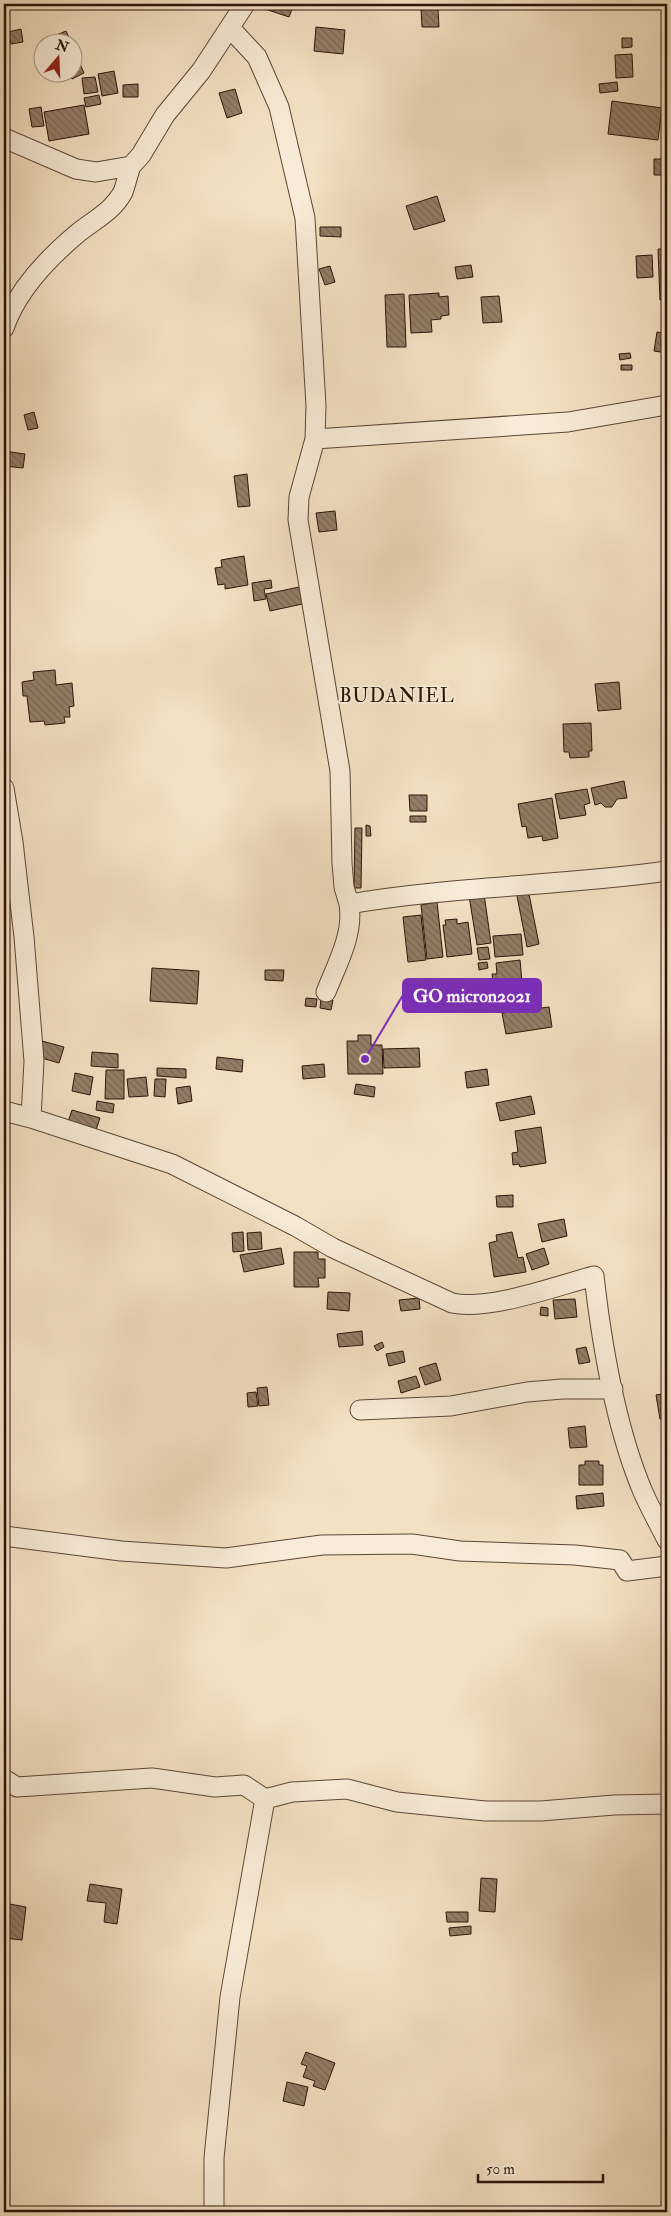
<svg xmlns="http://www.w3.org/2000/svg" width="671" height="2216" viewBox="0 0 671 2216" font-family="'IM FELL Double Pica',serif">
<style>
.building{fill:url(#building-back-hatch);stroke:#2b1308}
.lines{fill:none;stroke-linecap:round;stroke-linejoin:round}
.minor-casing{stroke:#5d4637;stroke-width:21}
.minor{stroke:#f8ecd8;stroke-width:19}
.labels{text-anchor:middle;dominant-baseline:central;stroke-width:4;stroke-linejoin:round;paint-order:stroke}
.quarter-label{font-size:19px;letter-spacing:1px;fill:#2b1308;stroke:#f8ecd8}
.leader{fill:none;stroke:#7b2cbf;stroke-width:2}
.callout-dot{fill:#7b2cbf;stroke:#f8ecd8;stroke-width:2}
.callout{fill:#7b2cbf;stroke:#7b2cbf;stroke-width:2}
.callout-label{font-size:18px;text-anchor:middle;font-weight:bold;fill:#fff}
</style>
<defs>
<pattern id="building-back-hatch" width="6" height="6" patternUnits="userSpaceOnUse" patternTransform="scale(1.25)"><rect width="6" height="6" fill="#947e69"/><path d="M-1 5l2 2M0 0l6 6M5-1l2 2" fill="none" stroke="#796654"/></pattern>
</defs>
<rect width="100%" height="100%" fill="#f4e1c3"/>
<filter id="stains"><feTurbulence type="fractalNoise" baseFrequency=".004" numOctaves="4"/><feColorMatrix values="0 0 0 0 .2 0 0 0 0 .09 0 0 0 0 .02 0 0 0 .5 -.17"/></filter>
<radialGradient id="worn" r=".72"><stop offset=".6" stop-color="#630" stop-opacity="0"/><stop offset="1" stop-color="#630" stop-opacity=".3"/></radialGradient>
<!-- building -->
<path class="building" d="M 257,4 L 294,4 L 289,17 L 256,6 Z
M 421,9 L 438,9 L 439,27 L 422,27 Z
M 316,27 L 345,30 L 343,54 L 314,51 Z
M 21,29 L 23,42 L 11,44 L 8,32 Z
M 66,31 L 71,42 L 57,42 L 54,36 Z
M 622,38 L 632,38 L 632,47 L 622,48 Z
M 72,46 L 84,73 L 72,79 L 69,72 L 72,72 Z
M 632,54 L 633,77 L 616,78 L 615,55 Z
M 114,71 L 118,93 L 102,96 L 98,74 Z
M 95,77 L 98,92 L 84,94 L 82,78 Z
M 617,82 L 618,91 L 600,93 L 599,84 Z
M 138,84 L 138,97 L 123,97 L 123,85 Z
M 235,89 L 242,113 L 227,118 L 219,93 Z
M 99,95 L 101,104 L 86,107 L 84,98 Z
M 612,101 L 662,108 L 658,140 L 608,134 Z
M 84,105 L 89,134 L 49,141 L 44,112 Z
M 41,107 L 44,126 L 32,127 L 29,109 Z
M 654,159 L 663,159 L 663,175 L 654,175 Z
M 437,196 L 445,221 L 414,230 L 406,206 Z
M 320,227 L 341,227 L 341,237 L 320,236 Z
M 658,249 L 667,249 L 667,300 L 660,300 Z
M 652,255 L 653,277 L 637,278 L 636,256 Z
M 471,265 L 473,277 L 457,279 L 455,267 Z
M 330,266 L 335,282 L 325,285 L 319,269 Z
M 439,293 L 439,297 L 448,296 L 449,315 L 441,316 L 441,319 L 431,320 L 432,332 L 411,333 L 409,295 Z
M 404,294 L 406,347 L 387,347 L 385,295 Z
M 499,296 L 502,322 L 483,323 L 481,297 Z
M 657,332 L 667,334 L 667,353 L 654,351 Z
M 630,353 L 631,358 L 620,360 L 619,354 Z
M 621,365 L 632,365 L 632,370 L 621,370 Z
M 34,412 L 38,428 L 28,430 L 24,415 Z
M 4,451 L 25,454 L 23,468 L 4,466 Z
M 247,474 L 250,506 L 238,507 L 234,476 Z
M 335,511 L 337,530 L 319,532 L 316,513 Z
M 244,556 L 248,585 L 225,589 L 225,584 L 218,585 L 215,568 L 222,567 L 221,560 Z
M 271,580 L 272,588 L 264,589 L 266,599 L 254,601 L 252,583 Z
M 304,586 L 307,603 L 270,611 L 266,594 Z
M 55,670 L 56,685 L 72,683 L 74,706 L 69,707 L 70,717 L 64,717 L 65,723 L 45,725 L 44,721 L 30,722 L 27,696 L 23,696 L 22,682 L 34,680 L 33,672 Z
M 619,682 L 621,709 L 598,711 L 595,684 Z
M 591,723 L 592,751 L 589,751 L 589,757 L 570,758 L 569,752 L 564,752 L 563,724 Z
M 624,781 L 627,798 L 617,799 L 612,807 L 605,807 L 601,803 L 595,805 L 591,788 Z
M 587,789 L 590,803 L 584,805 L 586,815 L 560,819 L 555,794 Z
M 409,795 L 427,795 L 427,811 L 410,811 Z
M 552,798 L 558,838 L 543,841 L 542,836 L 528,838 L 526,826 L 522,827 L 518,804 Z
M 410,816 L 426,816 L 426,822 L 410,822 Z
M 366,825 L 370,826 L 371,836 L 366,836 Z
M 355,828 L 362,828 L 361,888 L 354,888 Z
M 528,889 L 539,944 L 527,947 L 516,891 Z
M 484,894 L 491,943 L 477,945 L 469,896 Z
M 437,902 L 443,957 L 427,959 L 421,905 Z
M 421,915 L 426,960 L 408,962 L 403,917 Z
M 457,919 L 457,924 L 468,922 L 472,954 L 447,957 L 443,925 L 446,925 L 445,920 Z
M 521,934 L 523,955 L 495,957 L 493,936 Z
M 488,947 L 490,959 L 479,960 L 477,948 Z
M 520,960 L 524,1003 L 496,1006 L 492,974 L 497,974 L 496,963 Z
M 487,962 L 488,968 L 479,970 L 478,963 Z
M 152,968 L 199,971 L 197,1004 L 150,1001 Z
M 265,970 L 284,970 L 283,981 L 265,980 Z
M 306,998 L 317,999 L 316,1007 L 305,1006 Z
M 321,998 L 333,1000 L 331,1010 L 320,1008 Z
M 549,1007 L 552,1027 L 506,1034 L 502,1013 Z
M 358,1035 L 371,1035 L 371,1045 L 382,1045 L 383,1074 L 348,1074 L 347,1041 L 358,1041 Z
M 42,1041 L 64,1047 L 59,1063 L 38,1057 Z
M 419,1048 L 420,1067 L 384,1068 L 383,1049 Z
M 92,1052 L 118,1054 L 118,1068 L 91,1066 Z
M 217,1057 L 243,1060 L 242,1072 L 216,1069 Z
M 324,1064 L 325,1077 L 303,1079 L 302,1066 Z
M 157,1068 L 186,1069 L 186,1078 L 157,1076 Z
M 487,1069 L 489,1085 L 467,1088 L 465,1072 Z
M 106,1070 L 124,1070 L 124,1099 L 105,1099 Z
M 75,1073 L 93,1077 L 90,1095 L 72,1091 Z
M 146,1077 L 148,1096 L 129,1097 L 127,1079 Z
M 155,1079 L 166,1079 L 165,1097 L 154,1096 Z
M 356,1084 L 375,1087 L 374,1097 L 354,1094 Z
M 190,1086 L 192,1101 L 178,1104 L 176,1088 Z
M 531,1096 L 535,1114 L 500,1121 L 496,1103 Z
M 97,1101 L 114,1104 L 113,1113 L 96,1110 Z
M 72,1110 L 100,1118 L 96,1130 L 68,1122 Z
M 541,1127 L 546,1163 L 520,1167 L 519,1164 L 513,1165 L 512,1153 L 518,1152 L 515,1131 Z
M 513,1195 L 513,1207 L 497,1207 L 496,1196 Z
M 564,1219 L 567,1236 L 542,1242 L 538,1224 Z
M 243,1232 L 244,1251 L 233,1252 L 232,1233 Z
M 261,1232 L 262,1249 L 248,1250 L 247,1233 Z
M 512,1232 L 518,1258 L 523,1257 L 526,1272 L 494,1277 L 489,1243 L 497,1241 L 496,1235 Z
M 281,1248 L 284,1264 L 244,1272 L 240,1255 Z
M 544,1248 L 549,1264 L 532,1270 L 526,1254 Z
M 294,1252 L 318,1252 L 318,1259 L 325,1259 L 325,1278 L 318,1278 L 319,1287 L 294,1287 Z
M 328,1292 L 350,1293 L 349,1311 L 327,1309 Z
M 419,1298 L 420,1309 L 401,1311 L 399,1300 Z
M 575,1299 L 577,1317 L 555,1319 L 553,1300 Z
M 541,1307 L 548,1308 L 548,1316 L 540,1315 Z
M 362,1331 L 363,1345 L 339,1347 L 337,1334 Z
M 382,1342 L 384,1347 L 377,1351 L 374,1346 Z
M 586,1347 L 590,1362 L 579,1364 L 576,1349 Z
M 403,1351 L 405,1362 L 389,1366 L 386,1354 Z
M 436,1363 L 441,1380 L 425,1385 L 419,1368 Z
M 416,1376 L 420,1387 L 401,1393 L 398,1381 Z
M 267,1387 L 269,1405 L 259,1406 L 257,1388 Z
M 256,1392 L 258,1406 L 248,1407 L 247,1393 Z
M 667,1393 L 667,1418 L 660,1419 L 656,1395 Z
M 585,1426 L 587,1447 L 570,1448 L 568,1428 Z
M 585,1461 L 599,1461 L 599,1465 L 603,1465 L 603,1485 L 579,1485 L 579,1465 L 585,1465 Z
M 603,1493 L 604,1506 L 577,1509 L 576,1496 Z
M 481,1878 L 497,1879 L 495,1912 L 479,1911 Z
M 90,1884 L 122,1889 L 117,1924 L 104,1922 L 106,1903 L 87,1901 Z
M 4,1903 L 26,1907 L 22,1940 L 4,1938 Z
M 446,1912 L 468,1912 L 468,1922 L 447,1922 Z
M 471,1926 L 471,1934 L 450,1936 L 449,1928 Z
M 306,2052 L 335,2063 L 325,2090 L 313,2086 L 315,2081 L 303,2077 L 307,2066 L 301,2064 Z
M 287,2082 L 308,2087 L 304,2106 L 283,2101 Z"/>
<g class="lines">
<defs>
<path id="minor" d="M 230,28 L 257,57 L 279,107 L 305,218 L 316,406 L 315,439 L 299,497 L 298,520 L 340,771 L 342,863 L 344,887 L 349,904
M 4,138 L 76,169 L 96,172 L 131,166 L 141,155 L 165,115 L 201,71 L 245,4
M 4,328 C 17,290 48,258 78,233 C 94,220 113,211 123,192 C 126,184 128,174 131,166
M 315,439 L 568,422 L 667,405
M 4,788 L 13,842 L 24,937 L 34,1061 L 31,1118
M 326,992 C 337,964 354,934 349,904 C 454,886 561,886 667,871
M 4,1111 L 31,1118 L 172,1164 L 295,1226 L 333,1248 L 452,1303 C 489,1311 556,1286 594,1276 C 602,1346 615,1426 643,1492 C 650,1508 659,1524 667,1540
M 360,1410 L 451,1406 L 527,1392 L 562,1389 L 613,1389
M 4,1536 L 121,1551 L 226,1558 L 322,1545 L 412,1544 L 460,1551 L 575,1555 L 620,1560 L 627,1571 L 667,1566
M 4,1779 L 17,1787 L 152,1778 L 215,1787 L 244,1785 L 265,1799 L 292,1792 L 347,1789 L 397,1802 L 485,1811 L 541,1811 L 614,1805 L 667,1804
M 214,2212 L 214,2158 L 230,1997 L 265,1799"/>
</defs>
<!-- minor casing -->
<use href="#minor" class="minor-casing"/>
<!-- minor -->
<use href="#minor" class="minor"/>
</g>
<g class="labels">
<!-- quarter labels -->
<g class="quarter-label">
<text x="397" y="696">BUDANIEL</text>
</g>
</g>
<!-- callouts -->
<path class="leader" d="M365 1059L403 995"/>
<circle class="callout-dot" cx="365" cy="1059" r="5"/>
<rect class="callout" x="403" y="979" width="138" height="33" rx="5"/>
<g class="callout-label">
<text x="472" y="1002">GO micron2021</text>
</g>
<!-- margin -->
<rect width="671" height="2216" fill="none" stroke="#f4e1c3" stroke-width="20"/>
<rect x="5" y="5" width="661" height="2206" fill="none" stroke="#2b1308" stroke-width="2.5"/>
<rect x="10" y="10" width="651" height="2196" fill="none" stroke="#2b1308"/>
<!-- north arrow -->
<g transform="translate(58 58) rotate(19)"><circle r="24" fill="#f8ecd8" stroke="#a69585"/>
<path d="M0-4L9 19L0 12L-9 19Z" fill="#8f2418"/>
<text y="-8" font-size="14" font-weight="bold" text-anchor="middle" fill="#2b1308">N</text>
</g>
<!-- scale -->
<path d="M478 2174v8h125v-8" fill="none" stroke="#2b1308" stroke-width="2.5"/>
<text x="486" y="2174" font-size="15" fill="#2b1308" stroke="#f8ecd8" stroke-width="4" paint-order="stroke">50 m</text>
<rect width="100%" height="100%" filter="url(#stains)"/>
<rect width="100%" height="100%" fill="url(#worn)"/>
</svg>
